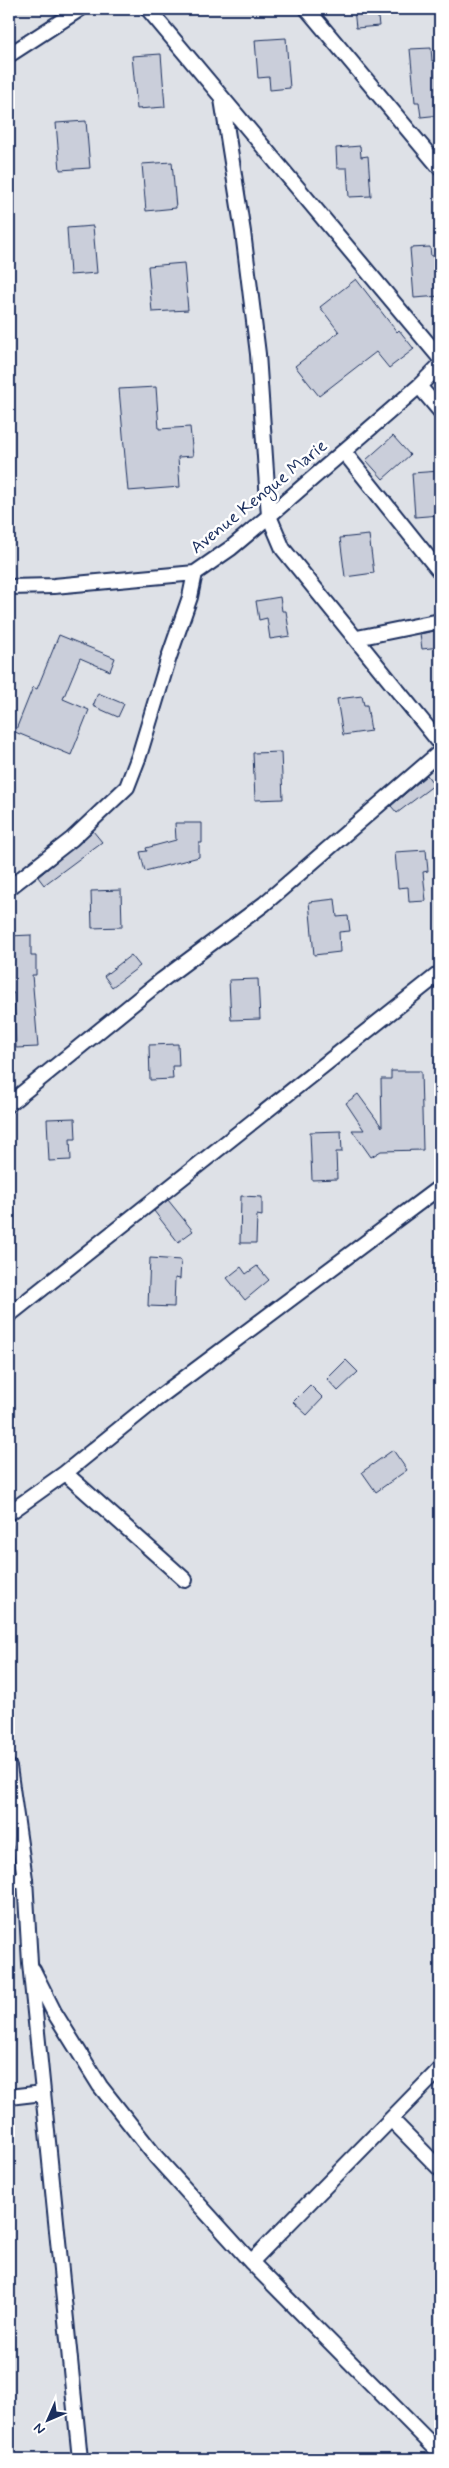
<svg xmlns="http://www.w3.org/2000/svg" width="449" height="2468" viewBox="0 0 449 2468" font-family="Mynerve,sans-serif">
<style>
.green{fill:#dee1e7;stroke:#7c88a2}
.building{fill:#caceda;stroke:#1b2f5e}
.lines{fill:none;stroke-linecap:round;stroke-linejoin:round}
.minor-casing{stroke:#1b2f5e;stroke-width:18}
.minor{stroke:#fff;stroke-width:14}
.labels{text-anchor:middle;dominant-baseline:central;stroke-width:5;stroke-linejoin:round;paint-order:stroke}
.street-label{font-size:18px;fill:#1b2f5e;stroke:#fff}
</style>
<rect width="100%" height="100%" fill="#fff"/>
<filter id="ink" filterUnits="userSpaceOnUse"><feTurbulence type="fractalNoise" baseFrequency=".02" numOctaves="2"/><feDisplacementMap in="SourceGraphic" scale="10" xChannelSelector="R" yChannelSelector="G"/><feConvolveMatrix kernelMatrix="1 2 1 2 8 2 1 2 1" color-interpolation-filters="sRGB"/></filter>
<g filter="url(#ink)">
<!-- green -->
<path class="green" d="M 9,9 L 440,9 L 440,2459 L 9,2459 Z"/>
<!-- building -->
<path class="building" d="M 354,9 L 377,9 L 379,26 L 356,28 Z
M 286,38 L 290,88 L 270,90 L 269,77 L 258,78 L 255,40 Z
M 431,48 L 432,61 L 440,60 L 440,115 L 421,117 L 419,102 L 415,102 L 410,49 Z
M 161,54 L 165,107 L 137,109 L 132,56 Z
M 86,121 L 90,168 L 60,170 L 56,123 Z
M 360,146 L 361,157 L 368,156 L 371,196 L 349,197 L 347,168 L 337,168 L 336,148 Z
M 172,162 L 176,208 L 146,211 L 142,164 Z
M 93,226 L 97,273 L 70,275 L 67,228 Z
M 430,247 L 431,256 L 440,255 L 440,296 L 414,298 L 410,248 Z
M 184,263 L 188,310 L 152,312 L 148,266 Z
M 356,279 L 397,332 L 399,330 L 414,349 L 389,368 L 376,352 L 319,396 L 295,366 L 339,332 L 320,307 Z
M 156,387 L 159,429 L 190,427 L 193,456 L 178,457 L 180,487 L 128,491 L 119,389 Z
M 393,436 L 410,455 L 383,479 L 366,460 Z
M 440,471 L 440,515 L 415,517 L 412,473 Z
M 369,535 L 374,573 L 345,577 L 340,538 Z
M 280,597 L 282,611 L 286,611 L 290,636 L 270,639 L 267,618 L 259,620 L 256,601 Z
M 440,630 L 440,647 L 422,649 L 420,634 Z
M 59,635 L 115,658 L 110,671 L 80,658 L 63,699 L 89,710 L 71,755 L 15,732 L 33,687 L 37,689 Z
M 98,693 L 124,704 L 118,717 L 93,706 Z
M 362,696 L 364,705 L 367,705 L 371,731 L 343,735 L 337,699 Z
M 281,752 L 283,799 L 255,800 L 253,753 Z
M 427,775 L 434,785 L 397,813 L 391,806 Z
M 175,823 L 202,823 L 202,843 L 199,843 L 199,857 L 145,871 L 140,852 L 147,851 L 146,848 L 176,840 Z
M 93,831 L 102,842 L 44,885 L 38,877 Z
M 426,850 L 428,871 L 423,872 L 426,901 L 409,902 L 408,887 L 398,888 L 395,852 Z
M 121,890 L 122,927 L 92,928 L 91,891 Z
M 335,899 L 337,917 L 348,916 L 350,931 L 339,932 L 340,952 L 314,955 L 309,902 Z
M 31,935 L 31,956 L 36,956 L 36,975 L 32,975 L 38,1047 L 16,1048 L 14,993 L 9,993 L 9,936 Z
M 131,955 L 140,966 L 112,987 L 104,976 Z
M 258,979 L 260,1019 L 231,1020 L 229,980 Z
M 178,1044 L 179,1066 L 172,1066 L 173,1079 L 150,1080 L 149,1045 Z
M 391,1071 L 421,1071 L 423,1150 L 381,1151 L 371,1157 L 352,1130 L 364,1130 L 346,1103 L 358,1094 L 382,1127 L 381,1079 L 391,1079 Z
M 75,1118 L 76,1139 L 70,1139 L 71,1160 L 49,1161 L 47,1119 Z
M 341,1131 L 342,1152 L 336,1152 L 337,1179 L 312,1180 L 310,1132 Z
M 241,1196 L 262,1197 L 262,1216 L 257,1215 L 256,1243 L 240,1243 Z
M 168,1200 L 193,1231 L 178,1242 L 154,1211 Z
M 150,1258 L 181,1260 L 180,1279 L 175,1278 L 174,1307 L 148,1306 Z
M 257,1266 L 269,1280 L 245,1300 L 227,1278 L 241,1267 L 246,1274 Z
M 346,1360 L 358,1372 L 338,1391 L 327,1379 Z
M 310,1385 L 323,1398 L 307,1415 L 293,1402 Z
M 393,1450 L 407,1470 L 376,1492 L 362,1472 Z"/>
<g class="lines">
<defs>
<path id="minor" d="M 148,9 L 440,358
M 307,9 L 440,168
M 9,55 L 80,9
M 222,99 L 243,232 L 258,354 L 269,516 L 283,549 L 440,743
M 419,386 L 440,411
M 344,452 L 440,572
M 9,587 L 54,586 L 195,573 L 231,548 L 269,516 L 419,386 L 440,365
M 357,638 L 440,621
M 9,888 L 72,839 L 127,787 L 139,756 L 169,657 L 190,597 L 195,573
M 9,1104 L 162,980 L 264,904 L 440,752
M 9,1315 L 440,973
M 65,1473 L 185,1580
M 9,1513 L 65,1473 L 154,1401 L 440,1187
M 9,1767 L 25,1879 L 30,1963 L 80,2459
M 9,1881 L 25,1879
M 33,1970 L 54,2012 L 100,2086 L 156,2157 L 251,2262 L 440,2453
M 9,2097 L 43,2093
M 391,2119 L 440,2169
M 251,2262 L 440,2069"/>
</defs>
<!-- minor casing -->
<use href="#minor" class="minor-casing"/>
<!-- minor -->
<use href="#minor" class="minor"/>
</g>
</g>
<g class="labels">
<!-- street labels -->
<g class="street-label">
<text transform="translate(259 497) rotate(-39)">Avenue Kengue Marie</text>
</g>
</g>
<!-- margin -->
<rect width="449" height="2468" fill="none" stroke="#fff" stroke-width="30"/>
<rect x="15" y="15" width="419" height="2438" fill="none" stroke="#1b2f5e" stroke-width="2" filter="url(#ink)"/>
<!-- north arrow -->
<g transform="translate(48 2420) rotate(225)" stroke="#ffffff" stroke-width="4" paint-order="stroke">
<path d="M0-4L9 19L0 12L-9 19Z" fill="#1b2f5e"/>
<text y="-8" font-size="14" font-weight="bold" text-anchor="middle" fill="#1b2f5e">N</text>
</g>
</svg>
